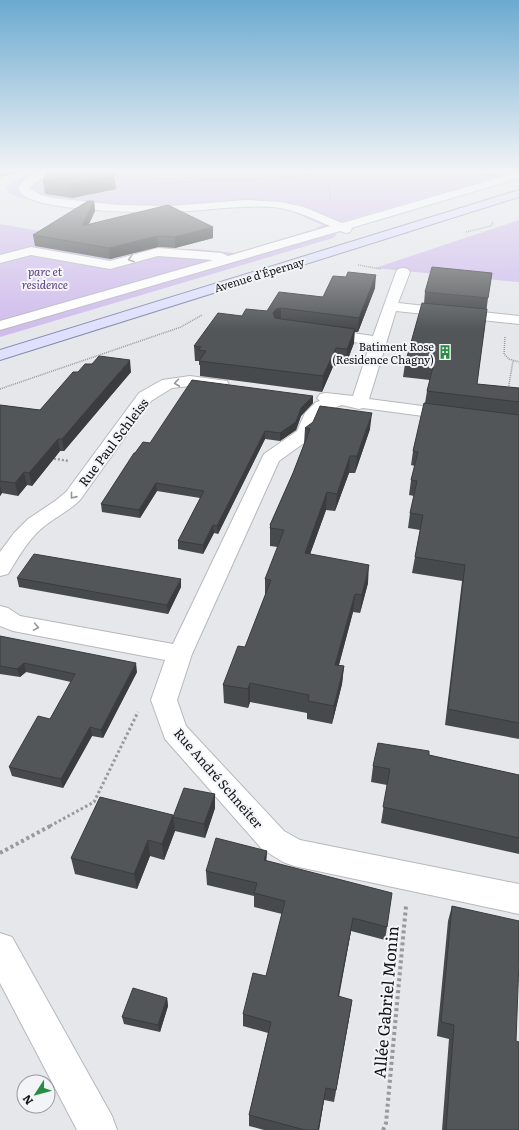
<svg xmlns="http://www.w3.org/2000/svg" width="519" height="1130" viewBox="0 0 519 1130" font-family="Literata,serif">
<style>
.green{fill:#cfbcec}
.lines{fill:none;stroke-linecap:round;stroke-linejoin:round}
.minor-casing{stroke:#b6b8bc;stroke-width:2}
.major-casing{stroke:#888bac;stroke-width:2}
.path-far3{stroke:#97999b;stroke-width:1.5;stroke-dasharray:1 1;stroke-linecap:butt}
.path-far2{stroke:#97999b;stroke-width:2.5;stroke-dasharray:2 2;stroke-linecap:butt}
.path-far1{stroke:#97999b;stroke-width:3;stroke-dasharray:2.5 2.5;stroke-linecap:butt}
.path{stroke:#97999b;stroke-width:4;stroke-dasharray:3 3;stroke-linecap:butt}
.minor{fill:#fff;fill-rule:evenodd}
.major{fill:#dee0fe;fill-rule:evenodd}
.wall{fill:#474a4c}
.shaded-wall{fill:#3a3c3e}
.building{fill:#535658;stroke:#3a3c3e}
.oneway{stroke:#949595}
.labels{text-anchor:middle;dominant-baseline:central;stroke-width:4;stroke-linejoin:round;paint-order:stroke}
.far-park-label{font-size:11px;font-style:italic;fill:#5e4082;stroke:#f2f4f8}
.far-street-label{font-size:11px;fill:#121314;stroke:#f2f4f8}
.far-poi-label{font-size:11px;fill:#121314;stroke:#f2f4f8;text-anchor:end}
.street-label{font-size:13px;fill:#121314;stroke:#f2f4f8}
.near-street-label{font-size:16px;fill:#121314;stroke:#f2f4f8}
</style>
<rect width="100%" height="100%" fill="#e5e7ea"/>
<!-- green -->
<path class="green" d="M 31,172 L 515,172 L 326,226 L 330,228 L 330,230 L 337,235 L 333,238 L 0,337 L 0,224 L 140,249 L 195,249 L 235,253 L 315,229 L 322,225 L 282,207 L 271,206 L 223,207 L 63,205 L 20,198 L 10,194 L 6,188 L 10,184 Z
M 519,220 L 519,282 L 375,268 Z"/>
<g class="lines">
<defs>
<path id="minor" d="M 37,172 L 49,172 L 29,188 L 41,195 L 53,198 L 119,205 L 171,206 L 247,200 L 281,202 L 304,207 L 342,223 L 519,172 L 519,178 L 351,228 L 352,229 L 350,232 L 346,233 L 340,231 L 0,330 L 0,321 L 213,260 L 158,256 L 110,269 L 31,255 L 0,263 L 0,255 L 31,247 L 110,261 L 158,248 L 222,253 L 228,256 L 330,226 C 312,218 293,209 273,207 C 238,205 204,211 170,212 C 142,213 43,211 23,195 C 21,194 19,190 18,188 L 24,180 Z
M 403,268 L 408,269 L 410,272 L 398,303 L 519,316 L 519,324 L 396,311 L 369,399 L 453,410 L 459,411 L 462,415 L 459,419 L 453,420 L 363,408 L 359,409 L 342,405 L 328,410 L 319,419 L 311,438 L 279,461 L 192,654 L 177,700 L 186,726 L 284,831 L 300,840 L 519,884 L 519,914 L 294,866 L 283,862 L 262,849 L 165,739 L 151,700 L 165,660 L 13,631 L 0,626 L 0,606 L 8,608 L 20,616 L 173,644 L 262,458 L 264,454 L 297,431 L 305,413 L 316,402 L 320,401 L 317,398 L 320,394 L 326,393 L 353,396 L 370,344 L 325,339 L 320,337 L 317,334 L 320,331 L 325,329 L 373,336 L 396,272 L 398,269 Z
M 190,376 L 227,381 L 229,385 L 227,389 L 221,390 L 190,386 L 172,388 L 151,401 L 80,500 C 69,511 54,518 42,528 C 27,541 18,558 8,574 L 0,576 L 0,552 L 14,533 L 28,519 L 55,501 L 66,492 L 139,393 L 162,380 Z
M 0,933 L 12,937 L 112,1116 L 117,1130 L 77,1130 L 0,983 Z"/>
<path id="major" d="M 519,190 L 519,197 L 0,360 L 0,350 Z"/>
</defs>
<!-- minor casing -->
<use href="#minor" class="minor-casing"/>
<!-- major casing -->
<use href="#major" class="major-casing"/>
<!-- path-far3 -->
<path class="path-far3" d="M 327,172 L 331,201
M 148,185 C 208,179 268,182 328,172
M 466,232 L 491,226 L 493,223 L 492,222
M 358,265 L 381,269
M 505,337 L 504,354 L 509,359 L 519,362
M 0,389 L 181,327 L 202,315
M 508,390 L 513,361"/>
<!-- path-far2 -->
<path class="path-far2" d="M 50,458 L 69,461"/>
<!-- path-far1 -->
<path class="path-far1" d="M 50,826 L 94,802 L 138,712"/>
<!-- path -->
<path class="path" d="M 0,853 L 52,825
M 383,1130 L 386,1123 L 406,906"/>
<!-- minor -->
<use href="#minor" class="minor"/>
<!-- major -->
<use href="#major" class="major"/>
</g>
<!-- wall -->
<path class="wall" d="M 479,172 L 495,172 L 494,177 Z
M 43,181 L 116,189 L 72,198 L 45,194 Z
M 94,201 L 95,211 L 89,224 L 213,227 L 213,238 L 175,248 L 158,247 L 110,259 L 35,246 L 33,235 Z
M 375,288 L 358,332 L 354,332 L 354,343 L 346,364 L 335,362 L 322,392 L 200,376 L 200,365 L 199,365 L 199,361 L 195,361 L 194,346 L 242,316 L 267,311 L 323,297 Z
M 425,292 L 488,298 L 477,384 L 519,388 L 519,739 L 445,725 L 462,581 L 412,573 L 420,530 L 408,528 L 410,513 L 414,496 L 409,495 L 411,480 L 415,466 L 411,465 L 413,451 L 425,403 L 427,391 L 430,380 L 403,377 L 405,364 L 424,303 Z
M 78,372 L 131,372 L 64,451 L 60,451 L 32,486 L 27,485 L 18,496 L 2,493 L 0,496 L 0,405 L 40,410 Z
M 313,403 L 301,416 L 296,430 L 280,441 L 265,439 L 218,534 L 214,533 L 203,554 L 178,549 L 178,541 L 200,498 L 157,491 L 140,518 L 102,512 L 101,504 L 135,453 L 150,443 Z
M 305,428 L 370,429 L 355,473 L 349,473 L 335,511 L 326,510 L 310,554 L 368,583 L 360,613 L 353,612 L 339,665 L 344,666 L 342,684 L 332,724 L 307,719 L 307,713 L 250,702 L 248,708 L 224,703 L 223,685 L 245,647 L 265,596 L 265,579 L 278,547 L 270,546 L 270,525 L 293,473 L 304,444 Z
M 17,578 L 181,587 L 168,614 L 19,587 Z
M 0,636 L 137,672 L 103,738 L 92,736 L 63,788 L 12,776 L 9,767 L 50,719 L 71,682 L 26,672 L 20,677 L 0,674 Z
M 429,755 L 519,775 L 519,854 L 381,823 L 387,785 L 371,782 L 373,766 Z
M 215,794 L 215,808 L 205,838 L 175,831 L 164,860 L 150,856 L 137,889 L 75,874 L 71,858 L 173,815 L 173,817 Z
M 267,851 L 266,861 L 387,927 L 385,940 L 351,931 L 339,997 L 352,1000 L 350,1013 L 334,1102 L 324,1100 L 319,1130 L 264,1130 L 249,1126 L 249,1115 L 268,1033 L 243,1026 L 243,1014 L 266,976 L 282,914 L 254,907 L 254,896 L 207,885 L 206,871 Z
M 452,906 L 516,1041 L 519,1130 L 442,1130 L 449,1039 L 437,1036 L 448,921 Z
M 167,998 L 168,1006 L 160,1032 L 124,1024 L 122,1017 Z"/>
<!-- shaded-wall -->
<path class="shaded-wall" d="M 0,172 L 24,172 L 0,177 Z
M 114,175 L 116,189 L 72,198 L 70,184 Z
M 94,201 L 95,211 L 83,236 L 82,226 Z
M 213,227 L 213,238 L 175,248 L 175,237 Z
M 157,236 L 158,247 L 110,259 L 109,248 Z
M 376,275 L 375,288 L 358,332 L 359,318 Z
M 281,308 L 281,323 L 276,324 L 273,313 L 276,309 Z
M 355,329 L 354,343 L 346,364 L 347,349 Z
M 336,348 L 335,362 L 322,392 L 323,376 Z
M 130,360 L 131,372 L 64,451 L 62,439 Z
M 313,396 L 313,403 L 301,416 L 296,430 L 280,441 L 280,433 L 301,408 Z
M 372,413 L 370,429 L 355,473 L 357,456 Z
M 265,431 L 265,439 L 218,534 L 217,526 Z
M 58,439 L 60,451 L 32,486 L 29,473 Z
M 350,456 L 349,473 L 335,511 L 337,494 Z
M 24,472 L 27,485 L 18,496 L 15,483 Z
M 156,483 L 157,491 L 140,518 L 139,510 Z
M 0,485 L 2,493 L 0,496 Z
M 327,492 L 326,510 L 304,571 L 305,553 Z
M 213,525 L 214,533 L 203,554 L 203,545 Z
M 369,565 L 368,583 L 360,613 L 362,595 Z
M 181,579 L 181,587 L 168,614 L 167,605 Z
M 355,594 L 353,612 L 334,683 L 335,665 Z
M 24,663 L 26,672 L 20,677 L 17,669 Z
M 136,663 L 137,672 L 103,738 L 101,730 Z
M 344,666 L 342,684 L 332,724 L 334,706 Z
M 250,683 L 250,702 L 248,708 L 248,689 Z
M 90,727 L 92,736 L 63,788 L 61,779 Z
M 215,794 L 215,808 L 205,838 L 204,824 Z
M 173,815 L 175,831 L 164,860 L 162,844 Z
M 148,840 L 150,856 L 137,889 L 134,874 Z
M 267,851 L 266,864 L 264,860 Z
M 353,918 L 351,931 L 336,1009 L 338,996 Z
M 167,998 L 168,1006 L 160,1032 L 158,1025 Z
M 352,1000 L 350,1013 L 334,1102 L 336,1090 Z
M 326,1088 L 319,1130 L 318,1130 Z"/>
<!-- building -->
<path class="building" d="M 48,172 L 107,172 L 114,175 L 70,184 L 43,181 Z
M 88,201 L 94,201 L 82,226 L 168,205 L 213,227 L 175,237 L 157,236 L 109,248 L 33,235 Z
M 432,267 L 492,273 L 488,298 L 425,292 Z
M 348,272 L 376,275 L 359,318 L 281,308 L 276,309 L 273,313 L 275,318 L 281,319 L 355,329 L 347,349 L 336,348 L 323,376 L 199,361 L 206,351 L 198,350 L 201,347 L 194,346 L 218,313 L 242,316 L 246,309 L 267,311 L 279,292 L 323,297 L 333,276 L 346,277 Z
M 422,303 L 487,309 L 477,384 L 519,388 L 519,402 L 427,391 L 433,367 L 405,364 Z
M 99,356 L 130,360 L 62,439 L 58,439 L 29,473 L 24,472 L 15,483 L 0,481 L 0,405 L 40,410 L 73,372 L 78,372 L 85,364 L 92,364 Z
M 192,380 L 313,396 L 301,408 L 296,422 L 280,433 L 265,431 L 217,526 L 213,525 L 203,545 L 178,541 L 204,491 L 156,483 L 139,510 L 101,504 L 134,453 L 135,453 L 143,442 L 150,443 Z
M 424,403 L 519,415 L 519,723 L 448,709 L 465,565 L 415,557 L 423,515 L 410,513 L 417,481 L 411,480 L 418,452 L 413,451 Z
M 320,406 L 372,413 L 357,456 L 350,456 L 337,494 L 327,492 L 305,553 L 369,565 L 362,595 L 355,594 L 335,665 L 344,666 L 334,706 L 308,701 L 309,695 L 250,683 L 248,689 L 223,685 L 238,646 L 245,647 L 271,580 L 265,579 L 284,530 L 270,528 L 271,525 L 270,525 L 293,473 L 310,429 L 305,428 L 313,422 Z
M 34,554 L 181,579 L 167,605 L 17,578 Z
M 0,636 L 136,663 L 101,730 L 90,727 L 61,779 L 9,767 L 38,716 L 50,719 L 75,674 L 24,663 L 17,669 L 0,666 Z
M 378,743 L 429,751 L 429,755 L 519,775 L 519,838 L 383,807 L 390,769 L 373,766 Z
M 184,788 L 215,794 L 204,824 L 173,817 Z
M 100,797 L 173,815 L 162,844 L 148,840 L 134,874 L 71,858 Z
M 216,838 L 267,851 L 264,860 L 392,893 L 387,927 L 353,918 L 338,996 L 352,1000 L 336,1090 L 326,1088 L 318,1130 L 305,1130 L 249,1115 L 271,1022 L 243,1014 L 253,973 L 266,976 L 285,901 L 254,893 L 257,883 L 206,871 Z
M 452,906 L 519,921 L 519,961 L 516,1041 L 519,1042 L 519,1130 L 446,1130 L 454,1025 L 441,1022 Z
M 133,988 L 167,998 L 158,1025 L 122,1017 Z"/>
<!-- one-way arrows -->
<defs><path id="oneway-chevron" d="M-2-3.5L2.5 0L-2 3.5" fill="none" stroke-width="1.6" stroke-linecap="round" stroke-linejoin="round"/></defs>
<g class="oneway">
<use href="#oneway-chevron" transform="translate(131 259) rotate(163)"/>
<use href="#oneway-chevron" transform="translate(177 383) rotate(173)"/>
<use href="#oneway-chevron" transform="translate(73 496) rotate(129)"/>
<use href="#oneway-chevron" transform="translate(36 627) rotate(10)"/>
</g>
<!-- sky -->
<linearGradient id="sky" x2="0" y2="1"><stop stop-color="#6baad0"/><stop offset="0.52" stop-color="#f3f4f6"/><stop offset="1" stop-color="#f3f4f6" stop-opacity="0"/></linearGradient>
<rect width="519" height="330" fill="url(#sky)"/>
<!-- icons -->
<defs>
<symbol id="building-bare" viewBox="-9 -9 18 18"><path d="M-4-6H4V6H1V3H-1V6H-4ZM-2.5-4.3h1.7v1.8h-1.7ZM.8-4.3h1.7v1.8H.8ZM-2.5-1h1.7V.8h-1.7ZM.8-1h1.7V.8H.8Z" fill="#288d42" stroke="#f2f4f8" stroke-width="2.5" paint-order="stroke"/></symbol>
</defs>
<g fill-rule="evenodd">
<use href="#building-bare" x="435" y="342" width="20" height="20"/>
</g>
<g class="labels">
<!-- far-park labels -->
<g class="far-park-label">
<text x="45" y="271">parc et<tspan x="45" dy="13">residence</tspan></text>
</g>
<!-- far-street labels -->
<g class="far-street-label">
<text transform="translate(259 274) rotate(-17)">Avenue d'Épernay</text>
</g>
<!-- far-poi labels -->
<g class="far-poi-label">
<text x="434" y="346">Batiment Rose<tspan x="434" dy="13">(Residence Chagny)</tspan></text>
</g>
<!-- street labels -->
<g class="street-label">
<text transform="translate(113 442) rotate(-53)">Rue Paul Schleiss</text>
<text transform="translate(219 778) rotate(49)">Rue André Schneiter</text>
</g>
<!-- near-street labels -->
<g class="near-street-label">
<text transform="translate(385 1002) rotate(-85)">Allée Gabriel Monin</text>
</g>
</g>
<!-- north arrow -->
<g transform="translate(36 1094) rotate(234)"><circle r="19" fill="#f2f4f8" stroke="#989a9d"/>
<path d="M0-3L7 15L0 10L-7 15Z" fill="#288d42"/>
<text y="-6" font-size="11" font-weight="bold" text-anchor="middle" fill="#121314">N</text>
</g>
</svg>
